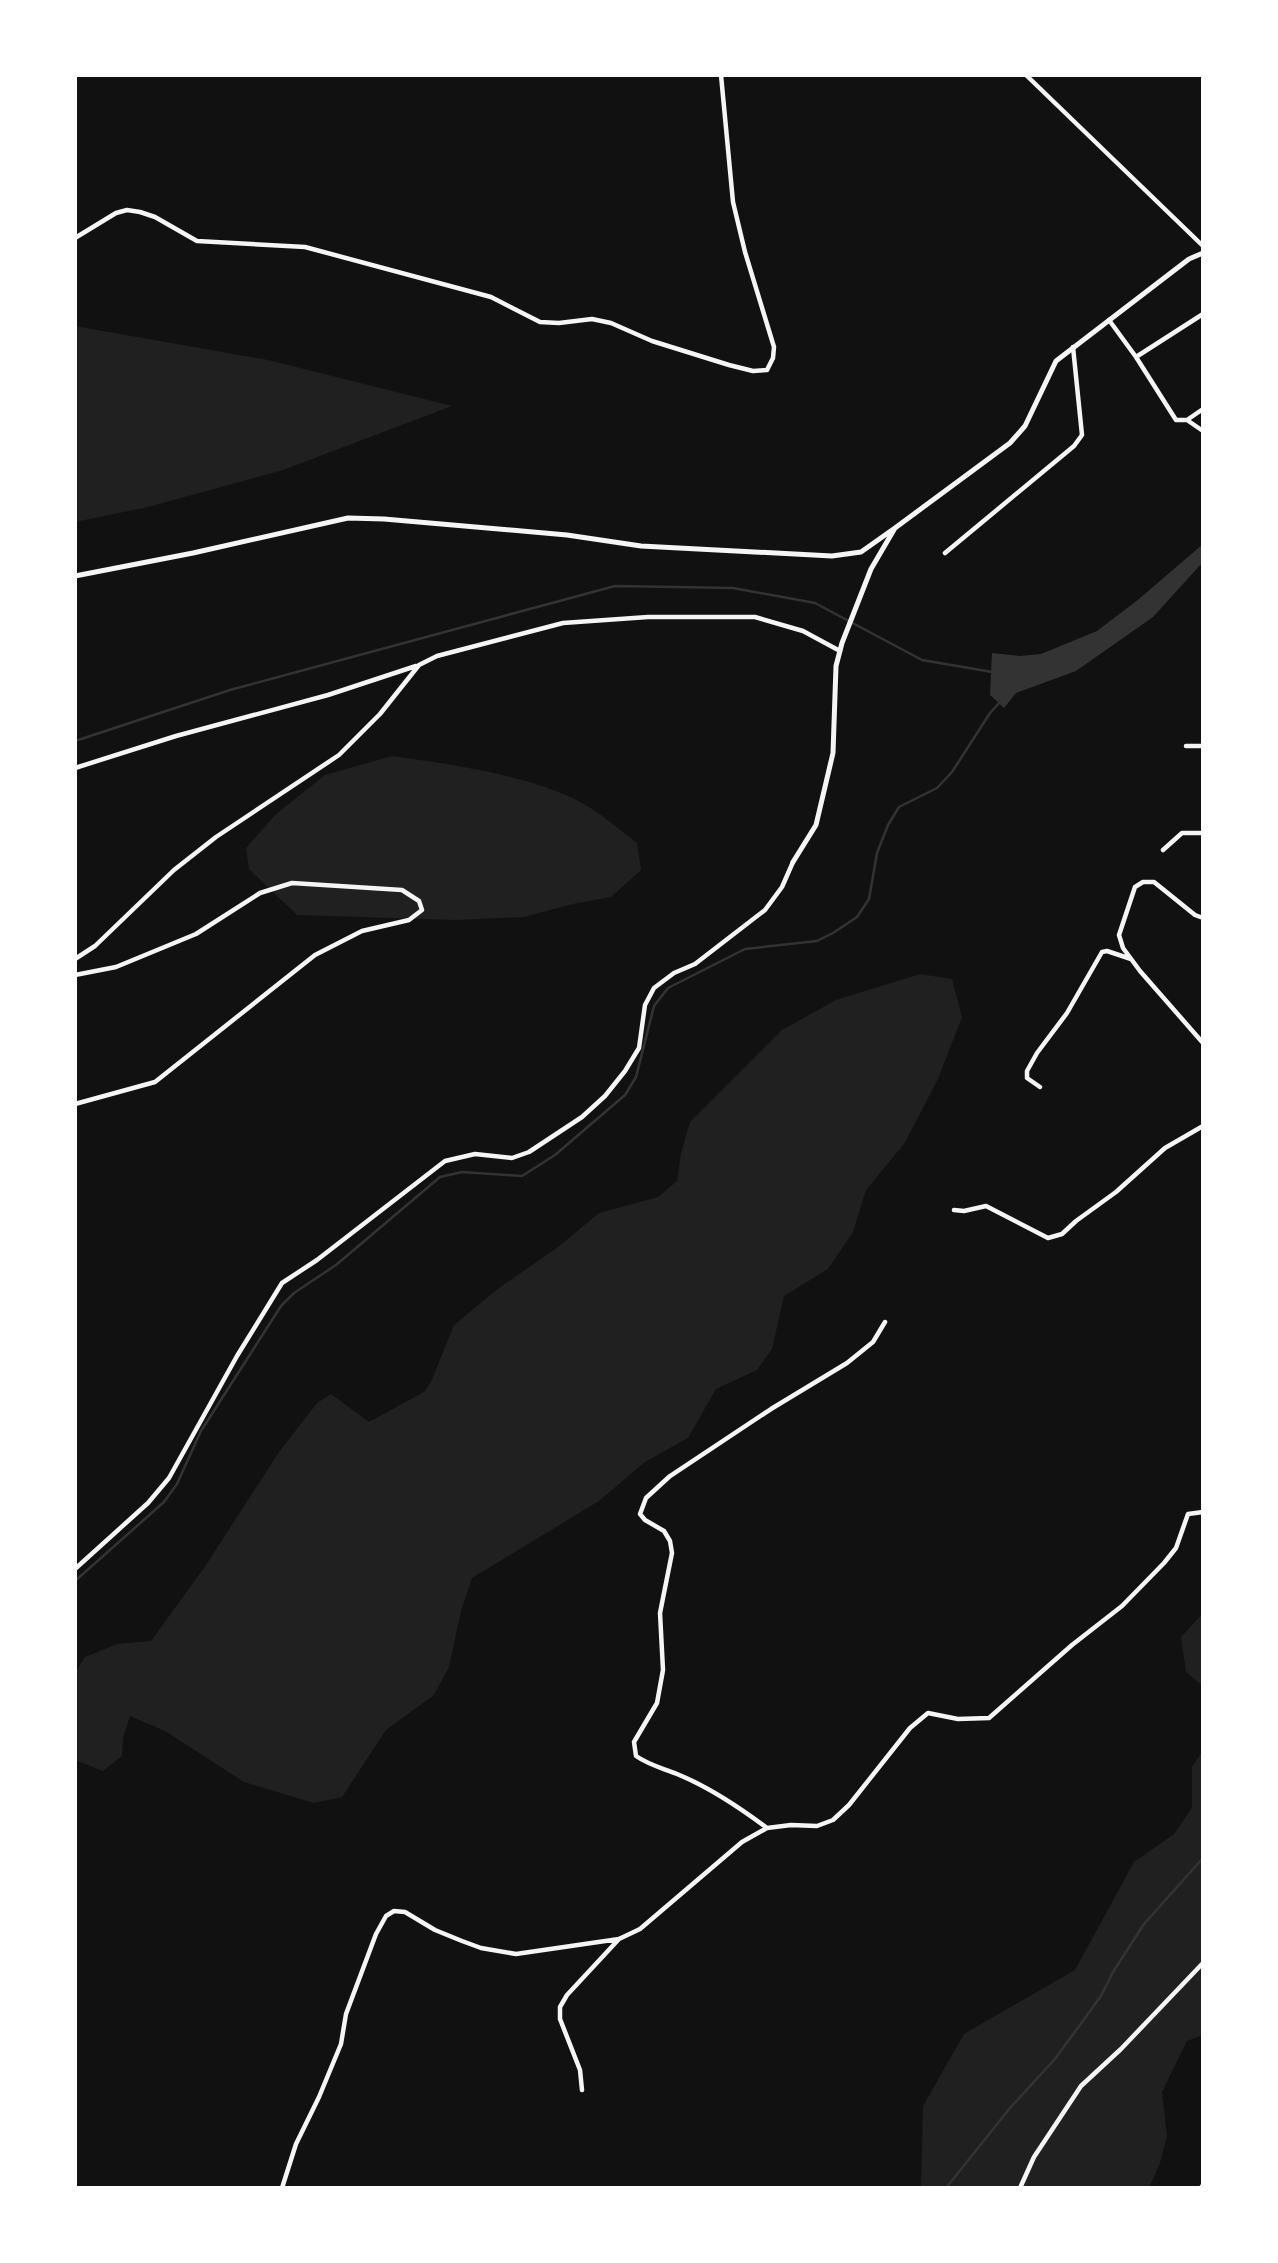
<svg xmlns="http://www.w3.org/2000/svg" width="1278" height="2263" viewBox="0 0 1278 2263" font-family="'Open Sans',sans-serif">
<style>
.green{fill:#202020}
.water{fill:#333}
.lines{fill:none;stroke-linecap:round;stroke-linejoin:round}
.stream{stroke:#333;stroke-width:2.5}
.minor{stroke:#f5f5f5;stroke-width:4.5}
.tertiary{stroke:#f5f5f5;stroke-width:5}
</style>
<rect width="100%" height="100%" fill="#111"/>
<!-- green -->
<path class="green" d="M 75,326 L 268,360 L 452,406 L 283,470 L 148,507 L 75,522 Z
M 392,756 C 450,764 539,776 589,807 C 606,818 621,831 637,843 L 641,870 L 611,897 L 573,904 L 524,917 L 456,920 L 297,915 L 249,869 L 246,848 L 275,815 L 325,775 Z
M 920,974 L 952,979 L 962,1017 L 938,1079 L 904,1144 L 866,1190 L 853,1232 L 828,1269 L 784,1296 L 772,1349 L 757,1370 L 716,1389 L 688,1438 L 645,1462 L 599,1501 L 472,1578 L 461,1611 L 449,1667 L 434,1695 L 386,1730 L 342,1797 L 314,1803 L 244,1782 L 165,1731 L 130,1716 L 123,1738 L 122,1756 L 103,1771 L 75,1760 L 75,1673 L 85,1657 L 117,1644 L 151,1641 L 206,1565 L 279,1452 L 317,1403 L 331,1394 L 369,1422 L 424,1392 L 431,1382 L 454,1325 L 499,1288 L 558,1247 L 599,1213 L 658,1197 L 677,1181 L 681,1153 L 690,1122 L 782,1030 L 836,1000 Z
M 1203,1613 L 1203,1686 L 1186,1672 L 1181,1637 Z
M 1203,1750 L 1203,2035 L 1187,2041 L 1162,2092 L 1167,2136 L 1160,2163 L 1149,2188 L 921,2188 L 923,2106 L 964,2034 L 1075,1970 L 1134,1862 L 1174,1834 L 1192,1808 L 1192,1767 Z"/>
<!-- water -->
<path class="water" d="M 1203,544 L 1203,562 L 1153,617 L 1076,671 L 1016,693 L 1004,708 L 990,695 L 992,653 L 1020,656 L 1041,654 L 1097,631 L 1139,599 Z"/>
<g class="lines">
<!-- stream -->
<path class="stream" d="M 75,741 L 230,690 L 615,586 L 733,588 L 815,603 L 922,660 L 992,672
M 75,1581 L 164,1502 L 177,1484 L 201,1431 L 281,1306 L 294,1293 L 336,1265 L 440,1177 L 462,1172 L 522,1176 L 555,1155 L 625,1095 L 636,1077 L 654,1006 L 668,988 L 745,949 L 817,941 L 833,933 L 857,917 L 869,899 L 877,853 L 888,825 L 899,807 L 937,788 L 952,772 L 990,713 L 1000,702
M 946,2188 L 1010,2108 L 1055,2059 L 1101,1996 L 1113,1972 L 1144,1924 L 1203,1858"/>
<!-- minor -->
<path class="minor" d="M 1026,75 L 1203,246
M 75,238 L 116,213 L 127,210 L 140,212 L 155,217 L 197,241 L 305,247 L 491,297 L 540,322 L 559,323 L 592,319 L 611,323 L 652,341 L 729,365 L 753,371 L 767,370 L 773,358 L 774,347 L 745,252 L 733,202 L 721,75
M 1109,320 L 1136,357 L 1176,420 L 1187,420 L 1203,409
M 1136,357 L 1203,314
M 1187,420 L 1203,431
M 945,553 L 1074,446 L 1082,435 L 1073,347
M 1186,746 L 1203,746
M 75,768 L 176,736 L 328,695 L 416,666
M 1163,850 L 1182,833 L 1203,833
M 1203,918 L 1195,915 L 1154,882 L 1143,882 L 1135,887 L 1119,935 L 1123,948 L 1140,971 L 1203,1043
M 75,959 L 95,946 L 174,870 L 216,837 L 339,755 L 380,714 L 419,665 L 437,656 L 563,623 L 648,617 L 755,617 L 803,631 L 840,651
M 75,975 L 116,967 L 196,934 L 260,893 L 292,883 L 402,890 L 419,901 L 422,910 L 409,920 L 362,931 L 315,955 L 155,1082 L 75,1104
M 1040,1087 L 1027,1078 L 1027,1071 L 1037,1053 L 1067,1013 L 1102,952 L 1107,951 L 1131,959
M 954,1210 L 964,1211 L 986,1206 L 1048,1238 L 1062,1234 L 1076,1221 L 1116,1192 L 1165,1148 L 1203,1126
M 75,1569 L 148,1503 L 169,1478 L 237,1356 L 282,1283 L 317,1260 L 445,1161 L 475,1154 L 512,1158 L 529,1152 L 582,1117 L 605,1096 L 625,1071 L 639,1048 L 645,1005 L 654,988 L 674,973 L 695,964 L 765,910 L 782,887 L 793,862
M 767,1828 C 739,1807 709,1787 677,1774 C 662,1768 649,1765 636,1756 L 634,1742 L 657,1703 L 663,1670 L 660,1613 L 672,1553 L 670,1541 L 664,1531 L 645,1520 L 640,1514 L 646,1498 L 670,1476 L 771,1409 L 847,1363 L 873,1342 L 885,1322
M 582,2090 L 580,2070 L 560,2019 L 560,2007 L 567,1995 L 619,1939
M 282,2188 L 296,2144 L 319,2097 L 341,2044 L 346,2014 L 376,1934 L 386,1916 L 394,1911 L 405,1912 L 435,1930 L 462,1941 L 481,1948 L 516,1954 L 619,1939 L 640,1929 L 742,1842 L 767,1828 L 791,1825 L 817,1826 L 833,1820 L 849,1805 L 910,1728 L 928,1713 L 958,1719 L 989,1718 L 1072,1645 L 1122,1606 L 1164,1563 L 1176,1548 L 1188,1514 L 1203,1512
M 1020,2188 L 1034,2157 L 1081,2086 L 1121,2049 L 1203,1963
M 1201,2188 L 1203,2185"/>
<!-- tertiary -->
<path class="tertiary" d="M 75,576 L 193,553 L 348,518 L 384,519 L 567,535 L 641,546 L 832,556 L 861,552 L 895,528
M 793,862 L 816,825 L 833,753 L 836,666 L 842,643 L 871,569 L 895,528 L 1010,443 L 1025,426 L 1056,361 L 1189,259 L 1203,253"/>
</g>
<!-- border -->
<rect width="1278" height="2263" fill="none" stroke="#ffffff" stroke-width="154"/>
</svg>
